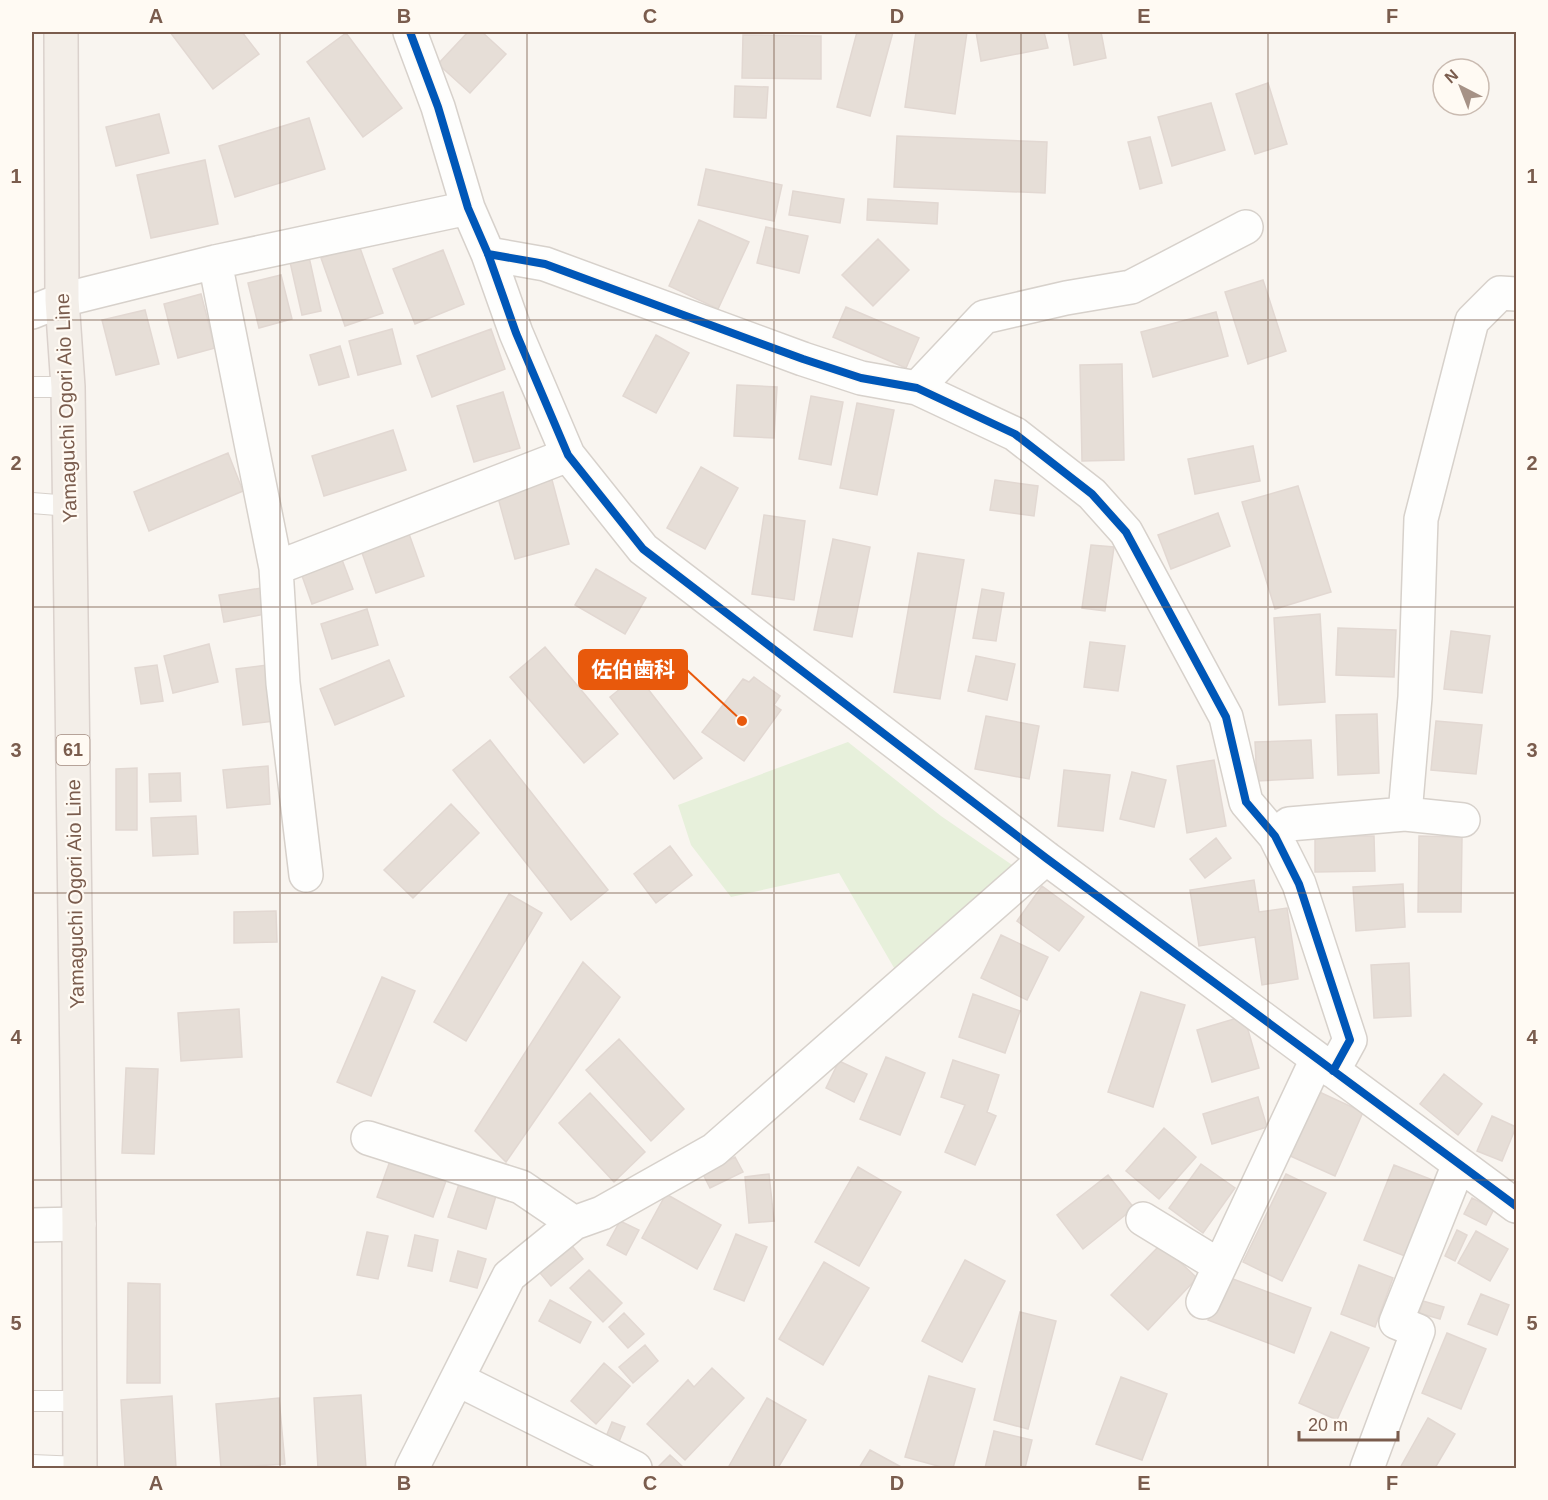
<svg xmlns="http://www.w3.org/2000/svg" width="1548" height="1500" viewBox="0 0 1548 1500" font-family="Arial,'Noto Sans JP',sans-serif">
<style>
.green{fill:#e7f0db}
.building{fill:#e6ded7;stroke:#e2d8d2;stroke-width:1.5}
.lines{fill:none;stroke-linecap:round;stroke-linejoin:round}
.service-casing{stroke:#d7d1cb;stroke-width:22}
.minor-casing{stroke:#d7d1cb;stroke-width:36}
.primary-casing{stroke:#dad1cc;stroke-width:36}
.service{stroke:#fefefd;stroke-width:20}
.minor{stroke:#fefefd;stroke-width:33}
.primary{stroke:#f3eee8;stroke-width:33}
.cycleway-casing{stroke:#fffaf3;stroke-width:11}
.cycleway{stroke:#0057b8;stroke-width:8}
.grid{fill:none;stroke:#7a5c4d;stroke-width:1.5;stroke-opacity:0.55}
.labels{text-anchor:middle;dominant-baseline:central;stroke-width:4.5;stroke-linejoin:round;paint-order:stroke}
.shield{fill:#fffaf3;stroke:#a28b7f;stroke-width:1.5}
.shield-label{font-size:18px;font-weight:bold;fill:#7a5c4d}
.street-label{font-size:20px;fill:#7a5c4d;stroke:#fffaf3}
.leader{fill:none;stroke:#e8590c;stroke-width:2}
.callout-dot{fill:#e8590c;stroke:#fffaf3;stroke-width:2}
.callout{fill:#e8590c;stroke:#e8590c;stroke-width:2}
.callout-label{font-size:21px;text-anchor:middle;font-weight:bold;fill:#fff}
.neatline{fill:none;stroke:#7a5c4d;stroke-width:2}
.grid-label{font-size:20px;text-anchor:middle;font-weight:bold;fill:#7a5c4d}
</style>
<rect width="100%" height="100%" fill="#f9f5f0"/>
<!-- green -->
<path class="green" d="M 848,742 L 941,816 L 1018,869 L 897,973 L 839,873 L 731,897 L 691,845 L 678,805 Z"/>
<!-- building -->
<path class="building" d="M 170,32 L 242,32 L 259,54 L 213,89 Z
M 468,32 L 482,32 L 506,54 L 470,93 L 438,64 Z
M 857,32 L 893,32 L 870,116 L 837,107 Z
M 916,32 L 967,32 L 955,114 L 905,107 Z
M 976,32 L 1044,32 L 1048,48 L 981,61 Z
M 1068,32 L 1101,32 L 1106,58 L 1074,65 Z
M 346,33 L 402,108 L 363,137 L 307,62 Z
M 743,35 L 821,36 L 821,79 L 742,78 Z
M 1268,83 L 1287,144 L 1255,154 L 1236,94 Z
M 735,86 L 768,87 L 766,118 L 734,117 Z
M 1211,103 L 1225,150 L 1172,166 L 1158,117 Z
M 159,114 L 169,153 L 116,166 L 106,127 Z
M 309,118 L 325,169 L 235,197 L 219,146 Z
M 897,136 L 1047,142 L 1045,193 L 894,187 Z
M 1150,137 L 1162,183 L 1140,189 L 1128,142 Z
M 205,160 L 218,224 L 151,238 L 137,175 Z
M 706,169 L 782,185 L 774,221 L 698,205 Z
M 793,191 L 844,199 L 840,223 L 789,215 Z
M 868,199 L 938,203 L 937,224 L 867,220 Z
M 699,220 L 749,242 L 718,309 L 669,286 Z
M 766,227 L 808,236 L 799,273 L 757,263 Z
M 878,239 L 909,270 L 873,306 L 842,275 Z
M 359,245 L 383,313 L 345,326 L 321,258 Z
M 443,250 L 464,304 L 415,324 L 393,269 Z
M 309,257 L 321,311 L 302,315 L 290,262 Z
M 281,275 L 292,319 L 259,328 L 248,283 Z
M 1263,280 L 1286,351 L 1248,364 L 1225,292 Z
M 201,294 L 215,348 L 178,358 L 164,304 Z
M 846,307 L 919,338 L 906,368 L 833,337 Z
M 145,310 L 159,364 L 116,375 L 102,320 Z
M 1216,312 L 1228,356 L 1153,377 L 1141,332 Z
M 392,329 L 401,364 L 358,375 L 349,341 Z
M 491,329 L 505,369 L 432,397 L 417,356 Z
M 656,335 L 689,353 L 656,413 L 623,396 Z
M 340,346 L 349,377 L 319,385 L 310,355 Z
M 1122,364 L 1124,460 L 1082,461 L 1080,365 Z
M 737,385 L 777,387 L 774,438 L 734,436 Z
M 503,392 L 520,448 L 474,462 L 457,406 Z
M 811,396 L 843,402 L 831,465 L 799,459 Z
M 857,403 L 894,410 L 877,495 L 840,488 Z
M 393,430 L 406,470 L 324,496 L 312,456 Z
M 1253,446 L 1260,481 L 1195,494 L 1188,459 Z
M 228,453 L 243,491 L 149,531 L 134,492 Z
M 701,467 L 738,488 L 705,549 L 667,528 Z
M 552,480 L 569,544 L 515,559 L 497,494 Z
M 995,480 L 1038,486 L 1034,516 L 990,510 Z
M 1298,486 L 1331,592 L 1275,609 L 1242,502 Z
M 1218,513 L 1230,546 L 1171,569 L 1158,535 Z
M 764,515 L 805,521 L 794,600 L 752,594 Z
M 408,531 L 424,576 L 376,593 L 360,547 Z
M 833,539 L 870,547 L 852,637 L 814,630 Z
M 1091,545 L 1114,547 L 1105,611 L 1082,608 Z
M 918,553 L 964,560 L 940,699 L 894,692 Z
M 341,557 L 353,589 L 312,604 L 301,573 Z
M 596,569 L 646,598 L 625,634 L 575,605 Z
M 261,588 L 265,614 L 224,622 L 219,595 Z
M 982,589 L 1004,593 L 996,641 L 973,638 Z
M 367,609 L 378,645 L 332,659 L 321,624 Z
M 1320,614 L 1325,702 L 1279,705 L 1274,618 Z
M 1338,628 L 1396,630 L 1394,677 L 1336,675 Z
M 1451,631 L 1490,636 L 1482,693 L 1444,689 Z
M 1090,642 L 1125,646 L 1118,691 L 1084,687 Z
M 209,644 L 218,682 L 173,693 L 164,656 Z
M 545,647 L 618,734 L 584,763 L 510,677 Z
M 976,656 L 1015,664 L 1007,700 L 968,691 Z
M 389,660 L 404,696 L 335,725 L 320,689 Z
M 275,664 L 282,720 L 243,725 L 236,669 Z
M 157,665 L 163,701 L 141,704 L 135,668 Z
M 637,675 L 702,758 L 674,779 L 610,697 Z
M 754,677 L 780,696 L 774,705 L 781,710 L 744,761 L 702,732 L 743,679 L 749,682 Z
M 1377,714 L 1379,773 L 1338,775 L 1336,715 Z
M 986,716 L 1039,726 L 1029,779 L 975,769 Z
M 1436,721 L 1482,725 L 1476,774 L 1431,770 Z
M 490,740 L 608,890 L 571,920 L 453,770 Z
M 1311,740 L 1313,778 L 1257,781 L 1255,742 Z
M 1214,760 L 1226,826 L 1187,833 L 1177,766 Z
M 268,766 L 270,804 L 227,808 L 223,770 Z
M 137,768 L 137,830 L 116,830 L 116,769 Z
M 1064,770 L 1110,775 L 1103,831 L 1058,826 Z
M 1132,772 L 1166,780 L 1154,827 L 1120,819 Z
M 180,773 L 181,801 L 150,802 L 149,774 Z
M 451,804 L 479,833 L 413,898 L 384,870 Z
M 196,816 L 198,854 L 153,856 L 151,818 Z
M 1315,836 L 1374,836 L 1375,871 L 1315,872 Z
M 1419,836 L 1462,837 L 1461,912 L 1418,912 Z
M 1216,838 L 1231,858 L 1205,878 L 1190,859 Z
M 670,846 L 692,875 L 656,903 L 634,874 Z
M 1254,880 L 1259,912 L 1287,908 L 1298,979 L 1262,985 L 1255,937 L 1199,946 L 1190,890 Z
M 1403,884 L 1405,927 L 1356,931 L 1353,887 Z
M 1042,886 L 1084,917 L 1059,951 L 1017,921 Z
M 509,894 L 542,913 L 466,1041 L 434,1022 Z
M 276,911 L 277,942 L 234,943 L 234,912 Z
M 1001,935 L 1048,957 L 1027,1000 L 981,978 Z
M 583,962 L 620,997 L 506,1162 L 475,1131 Z
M 1409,963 L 1411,1016 L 1374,1018 L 1371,965 Z
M 382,977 L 415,991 L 371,1096 L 337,1082 Z
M 1141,992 L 1185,1005 L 1153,1107 L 1108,1092 Z
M 973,994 L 1020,1011 L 1005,1053 L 959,1037 Z
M 239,1009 L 242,1057 L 181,1061 L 178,1013 Z
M 1244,1016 L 1259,1068 L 1212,1082 L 1197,1030 Z
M 619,1039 L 684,1109 L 651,1141 L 586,1070 Z
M 886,1057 L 925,1073 L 900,1135 L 860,1119 Z
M 953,1060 L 999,1075 L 987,1112 L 996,1116 L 975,1165 L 945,1152 L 965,1105 L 941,1097 Z
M 839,1061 L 867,1074 L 854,1102 L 826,1088 Z
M 126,1068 L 158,1069 L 154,1154 L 122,1153 Z
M 1444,1074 L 1482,1104 L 1458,1135 L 1420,1104 Z
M 1315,1090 L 1363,1112 L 1335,1176 L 1286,1154 Z
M 590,1093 L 645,1152 L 614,1182 L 559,1123 Z
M 1258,1097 L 1267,1127 L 1212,1144 L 1203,1114 Z
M 1492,1116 L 1516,1127 L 1502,1161 L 1477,1151 Z
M 1164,1128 L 1196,1157 L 1159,1199 L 1126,1171 Z
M 735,1157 L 743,1172 L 710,1188 L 703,1174 Z
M 390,1161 L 446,1181 L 433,1217 L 377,1197 Z
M 1201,1164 L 1235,1188 L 1203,1233 L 1169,1208 Z
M 1394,1165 L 1435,1181 L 1405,1256 L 1364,1240 Z
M 858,1167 L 901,1192 L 859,1266 L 815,1242 Z
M 769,1174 L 774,1221 L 749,1223 L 745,1177 Z
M 1286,1174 L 1326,1193 L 1282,1281 L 1243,1262 Z
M 1108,1175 L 1134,1208 L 1083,1249 L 1057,1215 Z
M 459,1184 L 496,1196 L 486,1229 L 448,1217 Z
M 666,1194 L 721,1225 L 697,1269 L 642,1238 Z
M 1472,1198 L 1494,1209 L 1486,1225 L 1464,1214 Z
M 620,1221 L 639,1230 L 626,1255 L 607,1245 Z
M 1457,1230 L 1467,1235 L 1455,1261 L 1445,1256 Z
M 1476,1231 L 1508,1249 L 1490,1281 L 1458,1263 Z
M 367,1232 L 388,1236 L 378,1279 L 357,1275 Z
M 736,1234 L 767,1247 L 744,1301 L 714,1289 Z
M 415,1235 L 438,1240 L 432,1271 L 408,1266 Z
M 567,1240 L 583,1259 L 551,1286 L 535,1267 Z
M 1161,1244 L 1197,1278 L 1148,1330 L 1111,1295 Z
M 458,1251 L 486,1259 L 477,1288 L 450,1281 Z
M 965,1260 L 1005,1281 L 962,1362 L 922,1341 Z
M 824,1262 L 869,1288 L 823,1365 L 779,1339 Z
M 1359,1265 L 1393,1278 L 1375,1327 L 1341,1314 Z
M 589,1270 L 622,1303 L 603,1322 L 570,1288 Z
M 1225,1276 L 1311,1308 L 1294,1353 L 1208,1320 Z
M 128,1283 L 160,1284 L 160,1383 L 127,1383 Z
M 1481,1294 L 1509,1305 L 1497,1335 L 1468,1324 Z
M 550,1300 L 591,1322 L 580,1343 L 539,1321 Z
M 1423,1301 L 1444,1307 L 1440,1319 L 1419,1313 Z
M 1020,1312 L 1056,1321 L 1028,1429 L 994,1420 Z
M 624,1313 L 644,1334 L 628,1348 L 609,1327 Z
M 1331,1332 L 1369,1348 L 1337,1420 L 1299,1403 Z
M 1447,1333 L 1486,1349 L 1461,1409 L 1422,1393 Z
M 645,1345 L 658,1361 L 633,1383 L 619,1367 Z
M 604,1363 L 630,1386 L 596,1424 L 571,1401 Z
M 712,1368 L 744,1398 L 685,1460 L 647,1424 L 688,1380 L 694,1387 Z
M 929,1376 L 975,1389 L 953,1468 L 945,1468 L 905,1457 Z
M 1121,1377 L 1167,1394 L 1142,1460 L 1096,1444 Z
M 361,1395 L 366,1468 L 318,1468 L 314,1398 Z
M 172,1396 L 176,1468 L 125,1468 L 121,1400 Z
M 279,1398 L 285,1464 L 221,1468 L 216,1404 Z
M 767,1398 L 806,1420 L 778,1468 L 728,1468 Z
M 1428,1418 L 1455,1434 L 1435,1468 L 1400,1468 Z
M 612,1422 L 625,1427 L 618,1444 L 605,1439 Z
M 994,1431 L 1032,1440 L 1025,1468 L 985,1468 Z
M 870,1450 L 903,1468 L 859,1468 Z
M 670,1455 L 684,1468 L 658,1467 Z"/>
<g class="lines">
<defs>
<path id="service" d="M 32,387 L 68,387
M 32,503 L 70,506
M 32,1401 L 79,1401
M 32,1465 L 80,1467"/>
<path id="minor" d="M 410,32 L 438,107 L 468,208 L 488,254 L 516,333 L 568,455 L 643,549 L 1046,858 L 1516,1206
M 488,254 L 545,264 L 803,359 L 861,378 L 917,388 L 1015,434 L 1092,494 L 1126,532 L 1226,717 L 1246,802 L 1275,836 L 1299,884 L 1350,1040 L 1333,1071
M 215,262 L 276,568 L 568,455
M 32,312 L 62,300 L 215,262 L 468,208
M 917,388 L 984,317 L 1066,298 L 1131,287 L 1246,227
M 276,568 L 283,683 L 306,875
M 1405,814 L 1415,697 L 1421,519 L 1472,321 L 1500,293 L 1516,294
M 1275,836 L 1289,824 L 1405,814 L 1463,820
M 368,1138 L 521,1187 L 574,1223
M 1143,1219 L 1220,1266
M 32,1225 L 79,1224
M 1203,1302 L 1317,1059
M 457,1379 L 635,1468
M 412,1468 L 509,1276 L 574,1223 L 602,1213 L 714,1150 L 1046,858
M 1367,1468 L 1418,1331 L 1396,1322 L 1459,1164"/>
<path id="primary" d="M 61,32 L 62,300 L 68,387 L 79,1224 L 80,1468"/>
</defs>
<!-- service casing -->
<use href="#service" class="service-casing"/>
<!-- minor casing -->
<use href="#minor" class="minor-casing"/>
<!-- primary casing -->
<use href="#primary" class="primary-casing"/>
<!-- service -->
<use href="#service" class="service"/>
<!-- minor -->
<use href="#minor" class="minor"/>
<!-- primary -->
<use href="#primary" class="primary"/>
<defs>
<path id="cycleway" d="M 410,32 L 438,107 L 468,208 L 488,254 L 516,333 L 568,455 L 643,549 L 1046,858 L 1516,1206
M 488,254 L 545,264 L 803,359 L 861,378 L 917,388 L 1015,434 L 1092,494 L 1126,532 L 1226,717 L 1246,802 L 1275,836 L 1299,884 L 1350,1040 L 1333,1071"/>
</defs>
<!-- cycleway casing -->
<use href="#cycleway" class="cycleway-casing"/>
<!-- cycleway -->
<use href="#cycleway" class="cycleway"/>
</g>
<!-- grid -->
<path class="grid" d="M 280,32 L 280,1468M 527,32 L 527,1468M 774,32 L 774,1468M 1021,32 L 1021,1468M 1268,32 L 1268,1468M 32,320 L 1516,320M 32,607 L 1516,607M 32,893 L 1516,893M 32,1180 L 1516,1180"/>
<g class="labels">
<!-- shield labels -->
<rect class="shield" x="56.5" y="735" width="33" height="30" rx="4.5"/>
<g class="shield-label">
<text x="73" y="750">61</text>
</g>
<!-- street labels -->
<g class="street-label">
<text transform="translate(66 408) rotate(-92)">Yamaguchi Ogori Aio Line</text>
<text transform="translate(75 894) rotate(-91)">Yamaguchi Ogori Aio Line</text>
</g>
</g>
<!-- callouts -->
<path class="leader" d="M742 721L687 670"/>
<circle class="callout-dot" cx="742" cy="721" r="6"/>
<rect class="callout" x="579" y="650" width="108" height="39" rx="6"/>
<g class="callout-label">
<text x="633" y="677">佐伯歯科</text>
</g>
<!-- border -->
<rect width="1548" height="1500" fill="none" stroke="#fffaf3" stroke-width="66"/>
<!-- north arrow -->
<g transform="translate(1461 87) rotate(318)"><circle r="28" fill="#fffaf3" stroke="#cabbb1" stroke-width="1.5"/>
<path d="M0-4.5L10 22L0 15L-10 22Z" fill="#a69286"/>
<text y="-9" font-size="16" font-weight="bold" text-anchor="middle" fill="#7a5c4d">N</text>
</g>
<!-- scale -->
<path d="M1299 1431v9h99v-9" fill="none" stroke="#7a5c4d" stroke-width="3"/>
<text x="1308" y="1431" font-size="18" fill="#7a5c4d" stroke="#fffaf3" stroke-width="4.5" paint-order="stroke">20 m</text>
<rect x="33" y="33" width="1482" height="1434" class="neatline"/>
<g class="grid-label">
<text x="156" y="23">A</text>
<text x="404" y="23">B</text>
<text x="650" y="23">C</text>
<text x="897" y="23">D</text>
<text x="1144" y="23">E</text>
<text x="1392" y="23">F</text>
<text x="16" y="183">1</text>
<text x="1532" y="183">1</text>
<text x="16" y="470">2</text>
<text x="1532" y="470">2</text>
<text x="16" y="757">3</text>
<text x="1532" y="757">3</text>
<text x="16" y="1044">4</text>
<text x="1532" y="1044">4</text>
<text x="16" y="1330">5</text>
<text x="1532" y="1330">5</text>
<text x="156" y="1490">A</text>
<text x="404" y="1490">B</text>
<text x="650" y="1490">C</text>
<text x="897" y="1490">D</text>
<text x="1144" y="1490">E</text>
<text x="1392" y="1490">F</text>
</g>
</svg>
